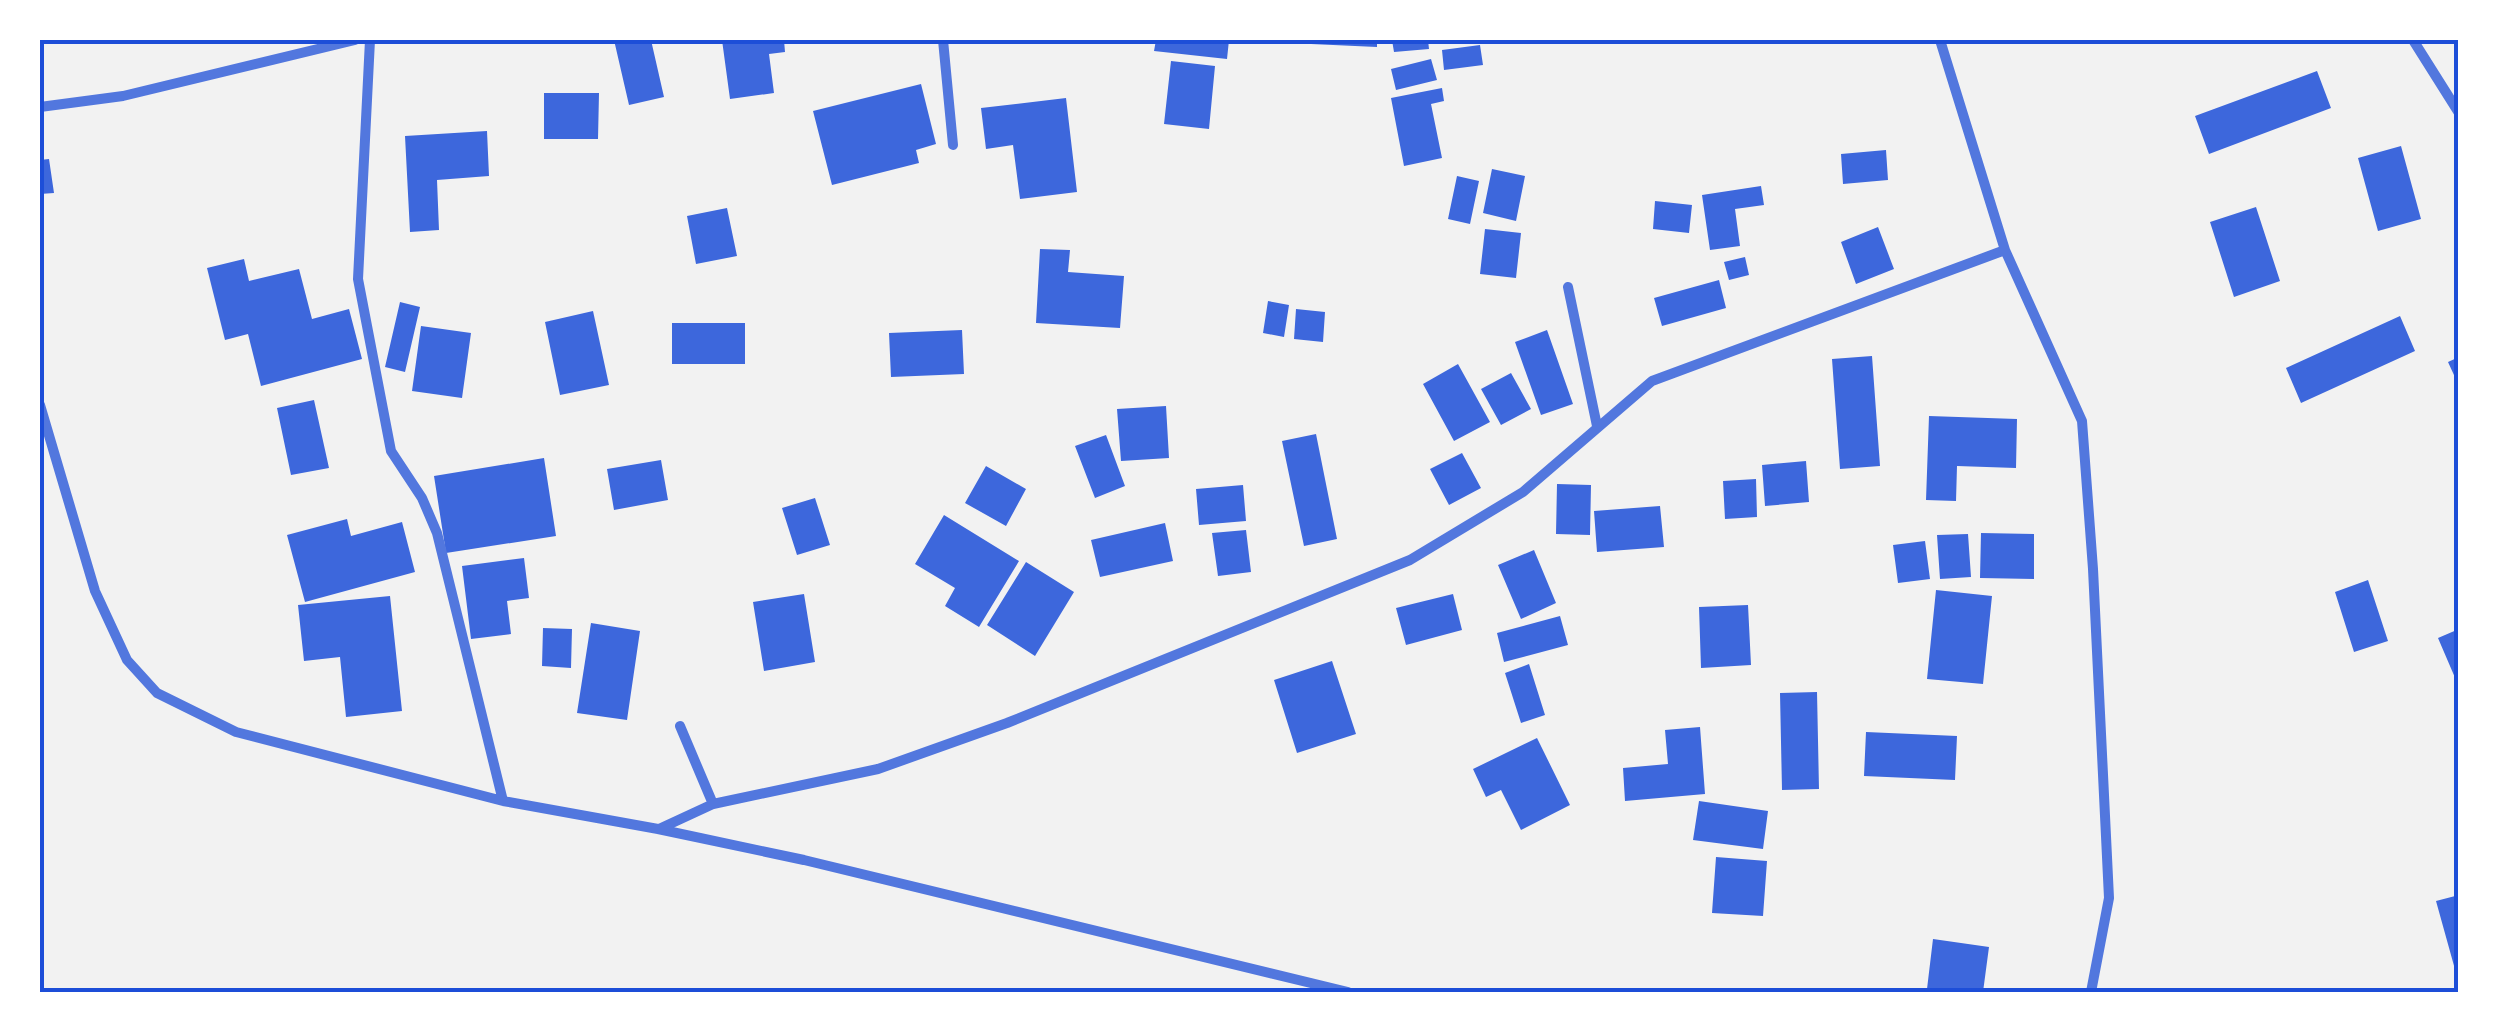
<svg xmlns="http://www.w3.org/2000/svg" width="2499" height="1032" viewBox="0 0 2499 1032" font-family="Rubik,sans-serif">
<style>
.building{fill:#3d67dc}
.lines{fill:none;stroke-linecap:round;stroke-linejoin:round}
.minor{stroke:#5277de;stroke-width:10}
.neatline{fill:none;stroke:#1d4ed8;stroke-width:4}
</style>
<rect width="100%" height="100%" fill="#f2f2f2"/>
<!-- building -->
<path class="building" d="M 614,40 L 651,40 L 664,97 L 629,105 Z
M 722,40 L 784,40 L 785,52 L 769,54 L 774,93 L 730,99 Z
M 1156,40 L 1229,40 L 1227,59 L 1154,51 Z
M 1311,40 L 1377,40 L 1377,47 L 1311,44 Z
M 1392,40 L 1428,40 L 1429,49 L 1394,52 Z
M 1480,45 L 1483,65 L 1444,70 L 1442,50 Z
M 1431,59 L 1437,80 L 1396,90 L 1391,69 Z
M 1171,61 L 1215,66 L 1209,129 L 1164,124 Z
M 2317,71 L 2331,108 L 2209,154 L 2195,116 Z
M 921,84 L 936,144 L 916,150 L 919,163 L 832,185 L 813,111 Z
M 1442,88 L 1444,101 L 1431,104 L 1442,158 L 1404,166 L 1391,98 Z
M 544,93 L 599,93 L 598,139 L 544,139 Z
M 1066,98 L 1077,192 L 1020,199 L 1013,145 L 986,149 L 981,108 Z
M 487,131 L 489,176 L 437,180 L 439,230 L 410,232 L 405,136 Z
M 2401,146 L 2421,219 L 2378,231 L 2358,158 Z
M 1886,150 L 1888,180 L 1843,184 L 1841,154 Z
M 49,159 L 54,193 L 40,194 L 40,160 Z
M 1492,169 L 1525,176 L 1516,221 L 1483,213 Z
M 1457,176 L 1479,181 L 1470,224 L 1448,219 Z
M 1761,186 L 1764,205 L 1735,209 L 1740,246 L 1710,250 L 1702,195 Z
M 1655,201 L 1692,205 L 1689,233 L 1653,229 Z
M 2256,207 L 2280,281 L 2234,297 L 2210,222 Z
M 727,208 L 737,256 L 696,264 L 687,216 Z
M 1878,227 L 1894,269 L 1856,284 L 1841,242 Z
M 1485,229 L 1521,233 L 1516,278 L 1480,274 Z
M 1040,249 L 1070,250 L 1068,272 L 1124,276 L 1120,328 L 1036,323 Z
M 1745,257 L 1749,275 L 1729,280 L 1724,262 Z
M 244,259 L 249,281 L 299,269 L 312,319 L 349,309 L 362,359 L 261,386 L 248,334 L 225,340 L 207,268 Z
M 1719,280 L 1726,308 L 1662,326 L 1654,298 Z
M 1268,301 L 1289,305 L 1284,337 L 1263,333 Z
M 400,302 L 420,307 L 405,372 L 385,367 Z
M 1296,309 L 1325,312 L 1323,342 L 1294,339 Z
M 593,311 L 609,385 L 560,395 L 545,322 Z
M 2400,316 L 2415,351 L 2301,403 L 2286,368 Z
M 672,323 L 745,323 L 745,364 L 672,364 Z
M 421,326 L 471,333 L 462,398 L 412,391 Z
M 962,330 L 964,374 L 891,377 L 889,333 Z
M 1547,330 L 1573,404 L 1541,415 L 1515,342 Z
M 1872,356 L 1880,466 L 1840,469 L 1832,359 Z
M 2459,357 L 2459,386 L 2448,362 Z
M 1458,364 L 1490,422 L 1454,441 L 1423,384 Z
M 1511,373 L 1531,409 L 1501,425 L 1481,389 Z
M 314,400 L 329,468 L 291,475 L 277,408 Z
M 1166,406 L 1169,458 L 1121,461 L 1117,409 Z
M 1929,416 L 2017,419 L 2016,468 L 1957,466 L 1956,501 L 1926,500 Z
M 1316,434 L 1337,539 L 1304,546 L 1282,441 Z
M 1106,435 L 1125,486 L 1095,498 L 1075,446 Z
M 1462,453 L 1481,488 L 1449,505 L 1430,469 Z
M 544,458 L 556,536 L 446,553 L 434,476 Z
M 661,460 L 668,500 L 614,510 L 607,469 Z
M 1806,461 L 1809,502 L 1765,506 L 1762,465 Z
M 986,466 L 1026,489 L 1006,526 L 965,503 Z
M 1756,479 L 1757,517 L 1725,519 L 1723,481 Z
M 1557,484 L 1591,485 L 1590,535 L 1556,534 Z
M 1243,485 L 1246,521 L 1199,525 L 1196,489 Z
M 815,498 L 830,545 L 797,555 L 782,508 Z
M 1660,506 L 1664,547 L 1597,552 L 1594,511 Z
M 944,515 L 1019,561 L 979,627 L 945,606 L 955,588 L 915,564 Z
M 347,519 L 351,536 L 402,522 L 415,572 L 305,602 L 287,535 Z
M 1165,523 L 1173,561 L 1100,577 L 1091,540 Z
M 1246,530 L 1251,572 L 1218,576 L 1212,533 Z
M 1981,533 L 2034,534 L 2034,579 L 1980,578 Z
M 1968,534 L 1971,577 L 1940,579 L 1937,535 Z
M 1925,541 L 1930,579 L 1898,583 L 1893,545 Z
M 1534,550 L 1556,603 L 1521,619 L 1498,565 Z
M 524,558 L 529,598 L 507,601 L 511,634 L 471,639 L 462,566 Z
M 1026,562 L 1074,592 L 1035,656 L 987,625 Z
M 2368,580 L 2388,641 L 2354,652 L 2335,592 Z
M 1936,590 L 1992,596 L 1983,684 L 1927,679 Z
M 804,594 L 815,662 L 764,671 L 753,602 Z
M 1453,594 L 1462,630 L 1406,645 L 1396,608 Z
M 390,596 L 402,711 L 346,717 L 340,657 L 304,661 L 298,605 Z
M 1748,605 L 1751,665 L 1701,668 L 1699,607 Z
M 1560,616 L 1568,645 L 1504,662 L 1497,633 Z
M 591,623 L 640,631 L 627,720 L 577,713 Z
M 543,628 L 572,629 L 571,668 L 542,666 Z
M 2459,629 L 2459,687 L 2438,638 Z
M 1332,661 L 1356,734 L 1297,753 L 1274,680 Z
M 1529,664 L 1545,715 L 1521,723 L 1505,673 Z
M 1817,692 L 1819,789 L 1782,790 L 1780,693 Z
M 1700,727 L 1705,794 L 1625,801 L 1623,768 L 1668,764 L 1665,730 Z
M 1866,732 L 1957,736 L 1955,780 L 1864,776 Z
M 1537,738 L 1570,805 L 1521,830 L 1501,790 L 1486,797 L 1473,769 Z
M 1699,801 L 1768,811 L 1763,849 L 1693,840 Z
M 1716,857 L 1767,861 L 1763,916 L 1712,913 Z
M 2459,895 L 2459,972 L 2456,973 L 2436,901 Z
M 1933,939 L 1989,947 L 1983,992 L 1927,989 Z"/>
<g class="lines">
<!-- minor -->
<path class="minor" d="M 370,40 L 358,279 L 391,451 L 422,498 L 437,533 L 503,801
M 943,40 L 953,145
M 1940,40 L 2005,250 L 2082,421 L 2093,569 L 2109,898 L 2091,992
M 2413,40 L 2459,113
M 40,107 L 123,96 L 355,40
M 1568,287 L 1597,426
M 40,405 L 95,591 L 127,660 L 157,693 L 236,732 L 503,801 L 658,829 L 804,860 L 1348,992
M 680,726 L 713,804
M 659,829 L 713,804 L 878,769 L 1007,723 L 1410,560 L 1523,492 L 1652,381 L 2005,250"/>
</g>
<!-- border -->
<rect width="2499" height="1032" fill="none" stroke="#ffffff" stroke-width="85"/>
<rect x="42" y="42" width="2414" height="948" class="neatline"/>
</svg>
